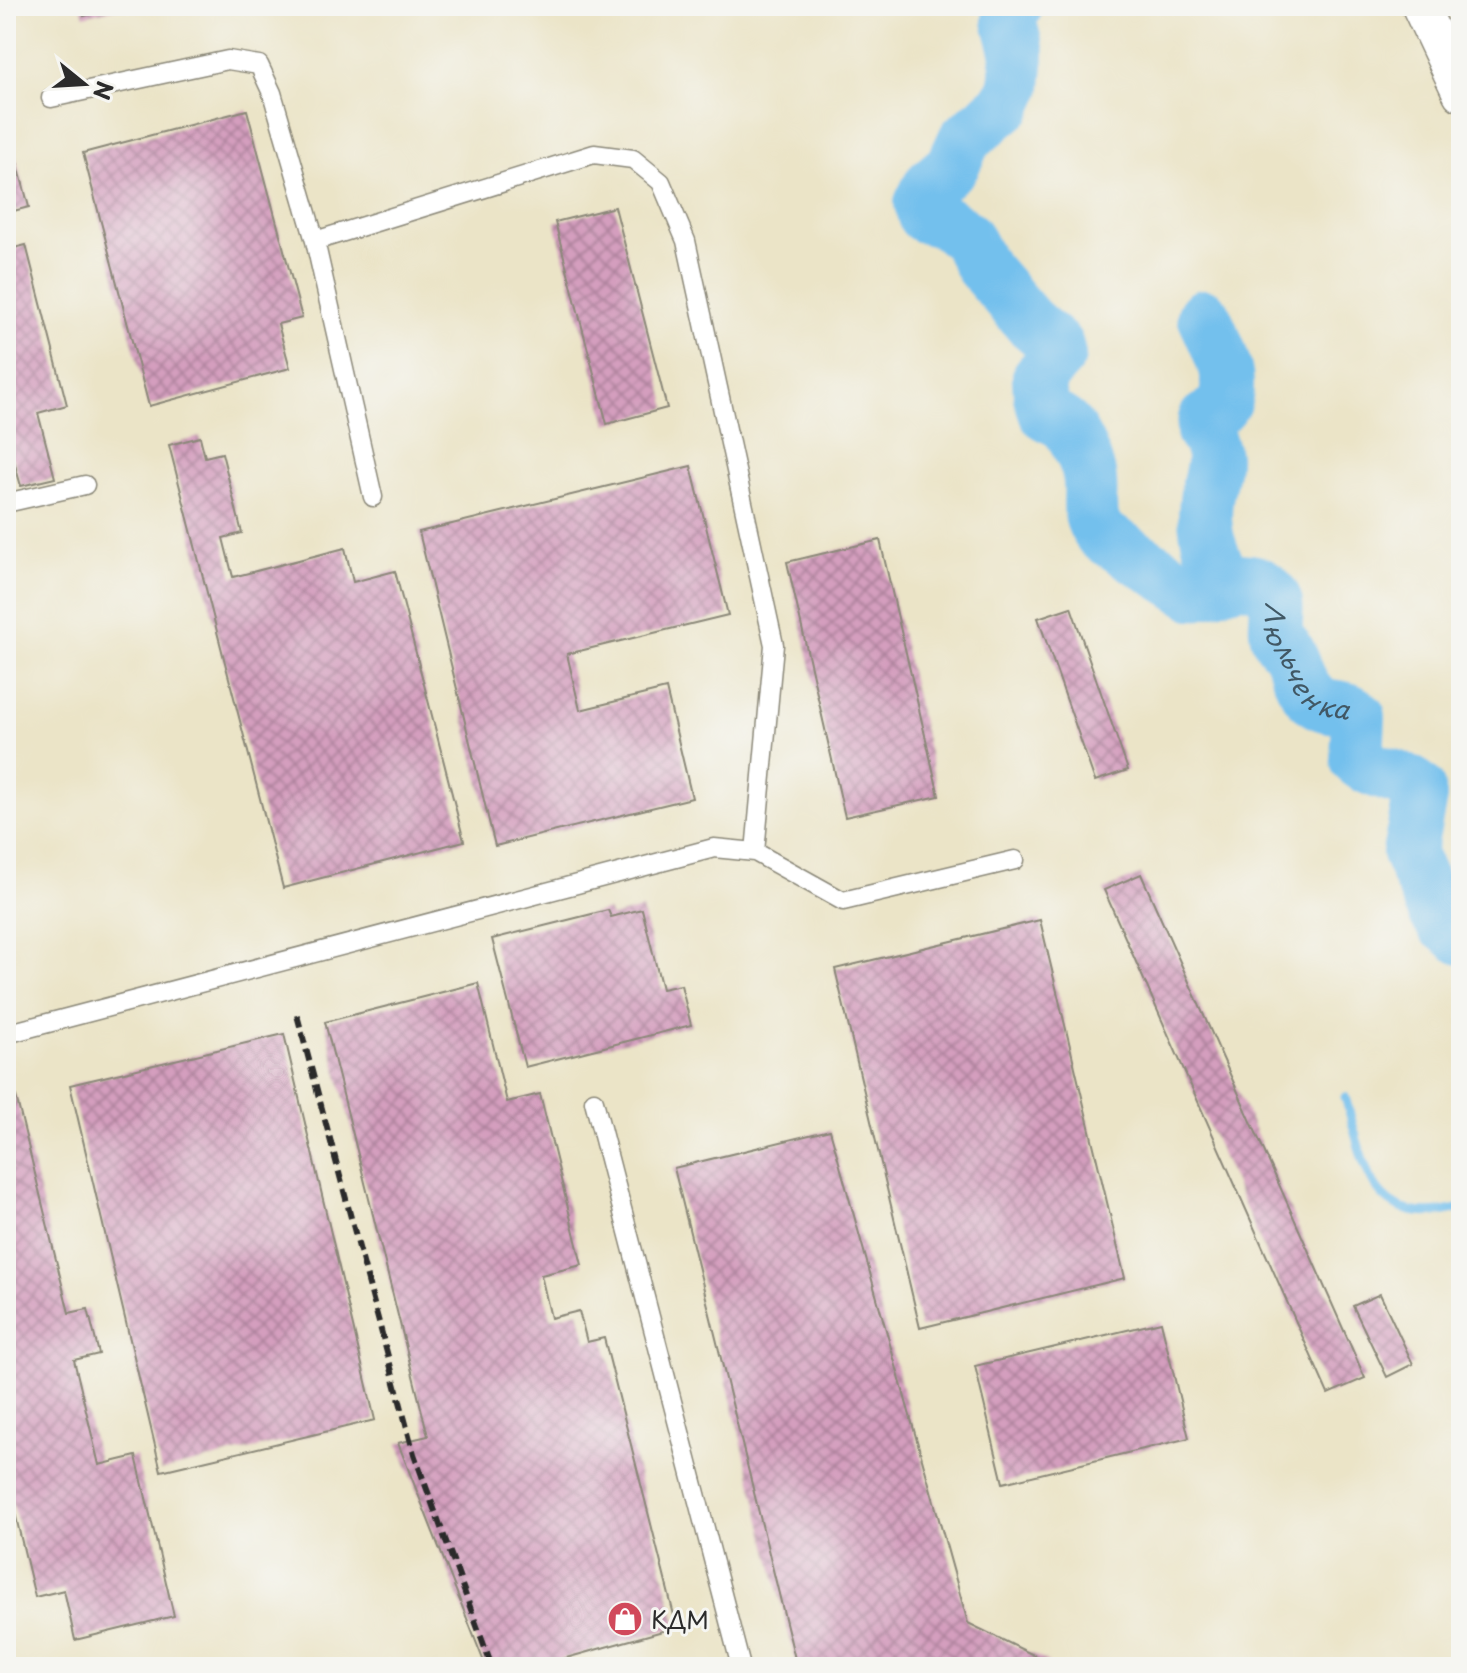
<svg xmlns="http://www.w3.org/2000/svg" width="1467" height="1673" viewBox="0 0 1467 1673" font-family="'Playpen Sans',sans-serif">
<style>
.lines{fill:none;stroke-linecap:round;stroke-linejoin:round}
.stream{stroke:#73c0ed;stroke-width:9}
.river{stroke:#73c0ed;stroke-width:54}
.building{fill:url(#building-cross-hatch)}
.service-casing{stroke:#8b8879;stroke-width:21}
.minor-casing{stroke:#8b8879;stroke-width:39}
.service{stroke:#fff;stroke-width:18}
.minor{stroke:#fff;stroke-width:36}
.rail{stroke:#2b2b2b;stroke-width:6;stroke-dasharray:12 6;stroke-linecap:butt}
.labels{text-anchor:middle;dominant-baseline:central;stroke-width:6;stroke-linejoin:round;paint-order:stroke}
.poi-label{font-size:24px;fill:#2b2b2b;stroke:#f6f6f2;text-anchor:start}
.water-label{font-size:26px;font-style:italic;fill:#415865;stroke:#f6f6f2}
</style>
<defs>
<pattern id="building-cross-hatch" width="8" height="8" patternUnits="userSpaceOnUse" patternTransform="scale(2)"><rect width="8" height="8" fill="#d49ebe"/><path d="M0 0l8 8M0 8l8-8" fill="none" stroke="#ac819b"/></pattern>
</defs>
<rect width="100%" height="100%" fill="#f6f6f2"/>
<filter id="ink" filterUnits="userSpaceOnUse"><feTurbulence type="fractalNoise" baseFrequency=".0125" numOctaves="2"/><feDisplacementMap in="SourceGraphic" scale="16" xChannelSelector="R" yChannelSelector="G"/><feConvolveMatrix kernelMatrix="1 2 1 2 8 2 1 2 1" color-interpolation-filters="sRGB"/></filter>
<filter id="wash" filterUnits="userSpaceOnUse"><feTurbulence type="fractalNoise" baseFrequency=".006" numOctaves="4" result="noise"/><feDisplacementMap in="SourceGraphic" scale="32" xChannelSelector="R" yChannelSelector="G"/><feGaussianBlur stdDeviation="1.8" result="paint"/><feColorMatrix in="noise" values="0 0 0 0 0 0 0 0 0 0 0 0 0 0 0 0 0 1.4 0 .05"/><feComposite in="paint" operator="in"/></filter>
<g filter="url(#wash)">
<rect width="100%" height="100%" fill="#ebe4c7"/>
<g class="lines">
<!-- stream -->
<path class="stream" d="M 1345,1097 C 1366,1166 1368,1231 1461,1208"/>
<!-- river -->
<g class="river">
<path d="M 1016,6 L 1009,20 L 1018,54 L 1015,86 L 1007,104 L 965,139 L 953,165 L 930,185 L 921,203 L 924,216 L 945,222 L 966,237 L 981,266 L 1029,322 L 1057,346 L 1059,355 L 1039,377 L 1040,396 L 1046,414 C 1053,418 1062,421 1067,427 C 1076,438 1086,461 1089,474 C 1094,500 1083,511 1101,535 L 1194,593 L 1235,581"/>
<path id="s1" d="M 1204,316 C 1214,340 1235,376 1224,402 C 1220,410 1212,415 1205,419 L 1203,431 C 1222,459 1209,472 1206,501 C 1204,518 1205,533 1211,549 C 1227,601 1251,564 1273,596 C 1281,609 1272,625 1278,638 C 1280,643 1286,647 1289,653 C 1297,668 1300,689 1315,700 C 1329,711 1346,702 1359,717 L 1357,760 C 1373,775 1400,774 1418,788 L 1420,797 L 1409,853 L 1436,914 L 1443,924 L 1461,938"/>
</g>
</g>
<g id="blocks">
<!-- building -->
<path class="building" d="M 81,6 L 119,6 L 119,7 L 84,16 Z
M 247,110 L 302,318 L 278,324 L 290,368 L 149,406 L 83,153 Z
M 6,120 L 29,207 L 6,213 Z
M 615,207 L 667,408 L 607,424 L 555,222 Z
M 26,245 L 67,405 L 38,413 L 55,478 L 21,486 L 13,458 L 6,459 L 6,250 Z
M 200,437 L 205,457 L 222,453 L 242,533 L 223,538 L 233,577 L 345,548 L 353,582 L 395,571 L 464,841 L 283,888 L 169,445 Z
M 691,466 L 728,615 L 567,654 L 580,710 L 666,689 L 692,798 L 495,846 L 419,532 Z
M 880,540 L 939,796 L 845,817 L 787,562 Z
M 1071,607 L 1128,770 L 1095,781 L 1038,618 Z
M 1141,874 L 1365,1378 L 1328,1394 L 1104,890 Z
M 642,909 L 662,989 L 681,985 L 691,1025 L 525,1067 L 492,939 L 608,910 L 611,917 Z
M 1040,920 L 1125,1278 L 920,1328 L 835,969 Z
M 478,983 L 507,1102 L 540,1094 L 582,1265 L 541,1275 L 551,1318 L 579,1311 L 587,1342 L 604,1338 L 677,1627 L 534,1667 L 486,1667 L 398,1443 L 428,1436 L 325,1022 Z
M 284,1034 L 375,1420 L 161,1471 L 70,1085 Z
M 16,1096 L 69,1313 L 88,1309 L 99,1354 L 74,1360 L 99,1465 L 136,1456 L 174,1616 L 75,1640 L 64,1590 L 35,1597 L 6,1475 L 6,1099 Z
M 830,1130 L 968,1623 L 1048,1662 L 1046,1667 L 797,1667 L 674,1168 Z
M 1380,1294 L 1413,1364 L 1387,1377 L 1353,1306 Z
M 1161,1322 L 1189,1438 L 1003,1483 L 975,1366 Z"/>
</g>
</g>
<g filter="url(#ink)">
<use href="#blocks" fill-opacity="0" stroke="#8b8879" stroke-width="2"/>
<g class="lines">
<defs>
<path id="service" d="M 51,98 L 228,60 L 259,65 L 272,93 L 315,241 L 373,497
M 315,241 L 594,154 L 633,159 L 661,182 L 686,241 L 774,645 L 755,852
M 6,503 L 85,485
M 6,1034 L 714,848 L 755,852 L 843,901 L 1015,860
M 594,1101 L 741,1667"/>
<path id="minor" d="M 1420,6 L 1461,93"/>
</defs>
<!-- service casing -->
<use href="#service" class="service-casing"/>
<!-- minor casing -->
<use href="#minor" class="minor-casing"/>
<!-- service -->
<use href="#service" class="service"/>
<!-- minor -->
<use href="#minor" class="minor"/>
<!-- rail -->
<path class="rail" d="M 297,1015 L 414,1454 L 492,1667"/>
</g>
</g>
<!-- icons -->
<defs>
<symbol id="shop-disc" viewBox="-11 -11 22 22"><circle r="9.5" fill="#d1495b" stroke="#f6f6f2"/><path d="M-5-2.5h2.3a2.7 3.5 0 0 1 5.4 0H5L5.5 6h-11ZM-1.5-2.5h3a1.5 2.3 0 0 0-3 0Z" fill="#fff"/></symbol>
</defs>
<g fill-rule="evenodd">
<use href="#shop-disc" x="605" y="1599" width="40" height="40"/>
</g>
<g class="labels">
<!-- poi labels -->
<g class="poi-label">
<text x="651" y="1619">КДМ</text>
</g>
<!-- water labels -->
<g class="water-label">
<text stroke="none"><textPath href="#s1" startOffset="414">Люльченка</textPath></text>
</g>
</g>
<!-- margin -->
<rect width="1467" height="1673" fill="none" stroke="#f6f6f2" stroke-width="32"/>
<!-- north arrow -->
<g transform="translate(84 84) rotate(108)" stroke="#f6f6f2" stroke-width="6" paint-order="stroke">
<path d="M0-6L14 30L0 20L-14 30Z" fill="#2b2b2b"/>
<text y="-12" font-size="22" font-weight="bold" text-anchor="middle" fill="#2b2b2b">N</text>
</g>
</svg>
